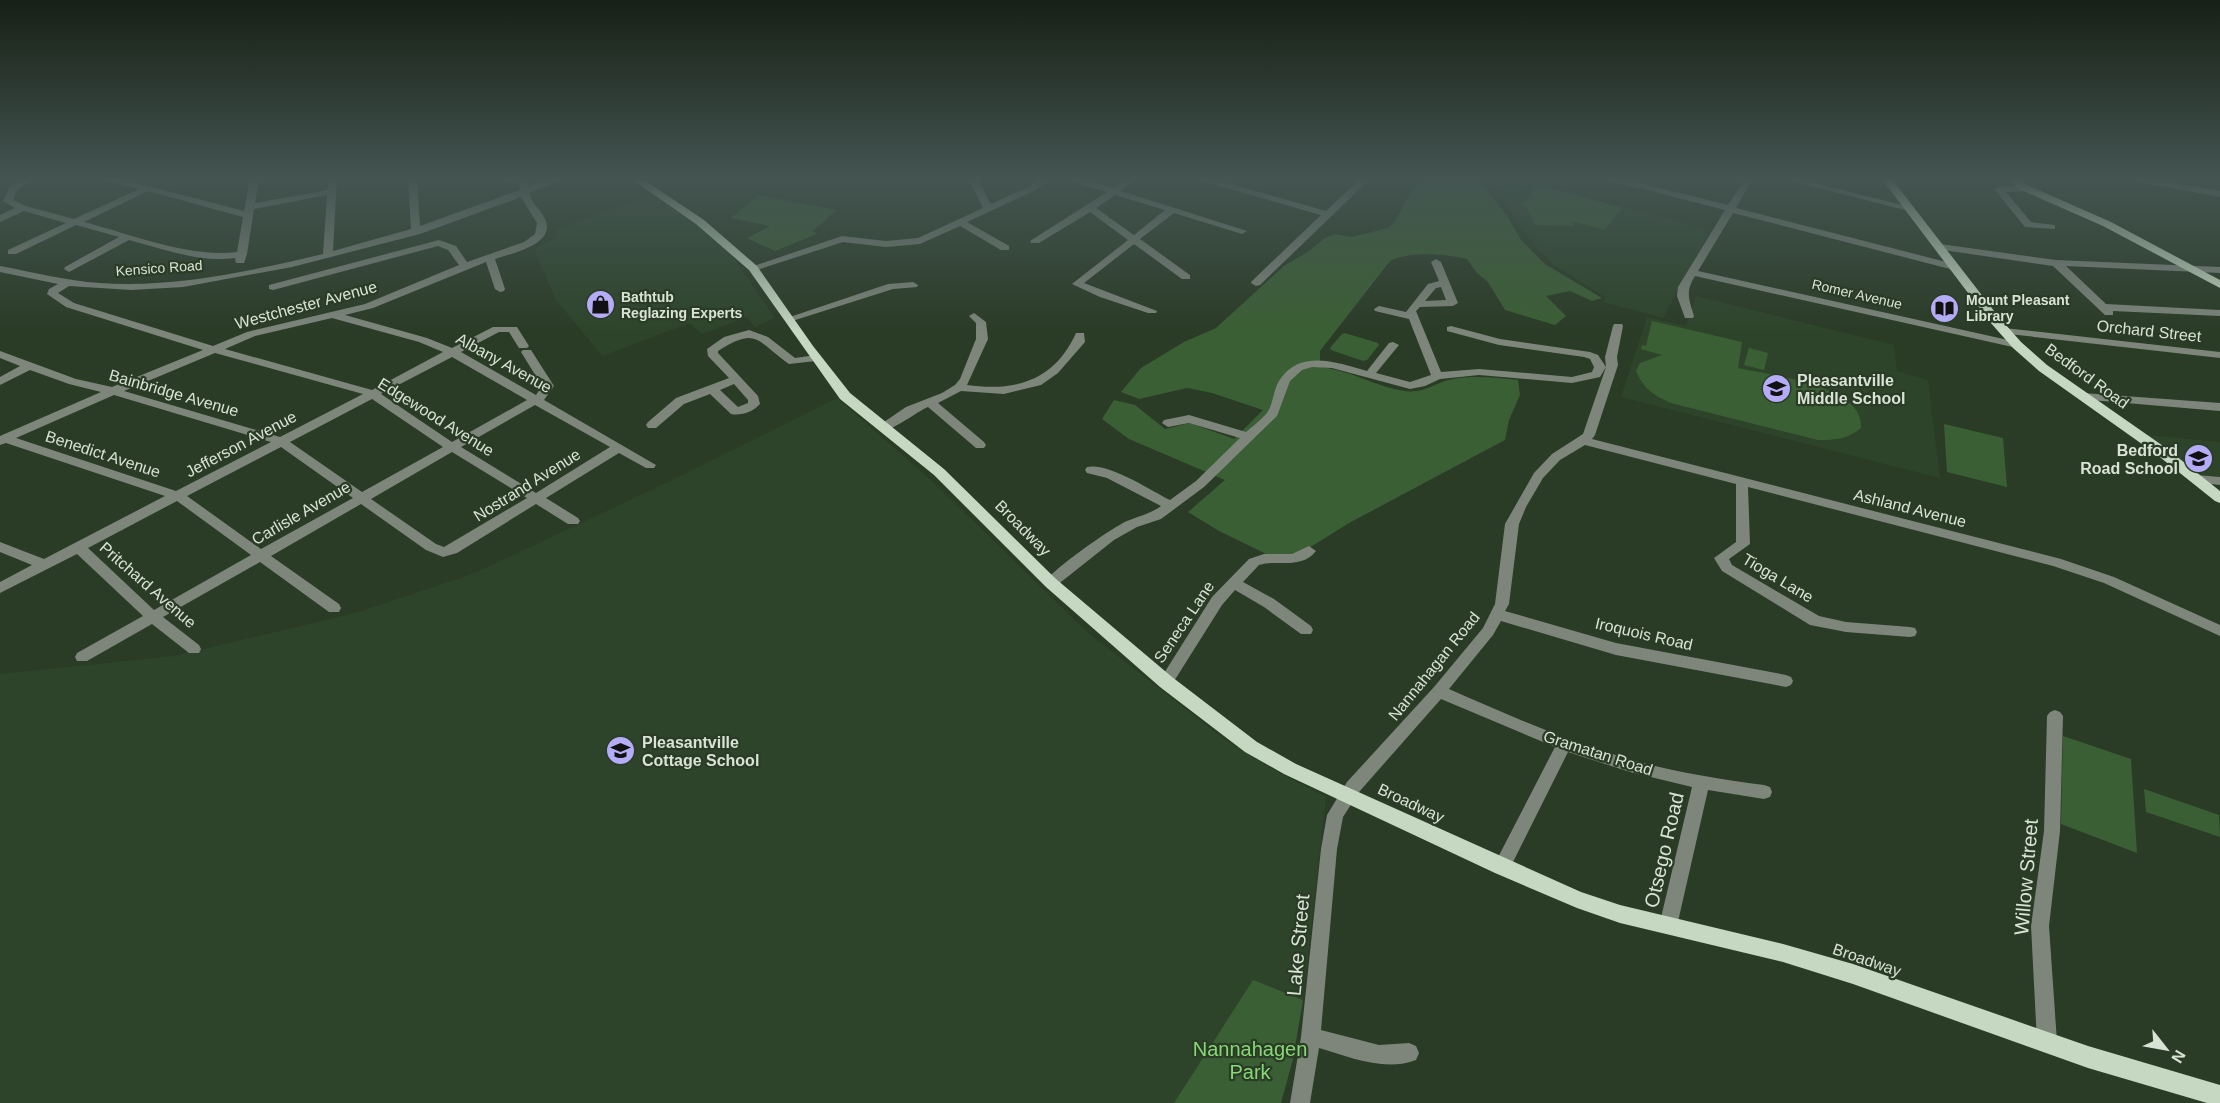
<svg xmlns="http://www.w3.org/2000/svg" width="2220" height="1103" viewBox="0 0 2220 1103" font-family="Arial,sans-serif">
<style>
.built{fill:#2e442a}
.green{fill:#3b5f34}
.lines{fill:none;stroke-linecap:round;stroke-linejoin:round}
.minor{fill:#7e867c;fill-rule:evenodd}
.major{fill:#c6d8c2;fill-rule:evenodd}
.labels{text-anchor:middle;dominant-baseline:central;stroke-width:4.5;stroke-linejoin:round;paint-order:stroke}
.far-street-label{font-size:14px;fill:#d8e2d5;stroke:#2a3b26}
.far-poi-label{font-size:14px;font-weight:bold;fill:#d8e2d5;stroke:#2a3b26;text-anchor:start}
.street-label{font-size:16px;fill:#d8e2d5;stroke:#2a3b26}
.poi-label{font-size:16px;font-weight:bold;fill:#d8e2d5;stroke:#2a3b26;text-anchor:start}
.near-street-label{font-size:20px;fill:#d8e2d5;stroke:#2a3b26}
.near-park-label{font-size:20px;fill:#86d876;stroke:#2a3b26}
</style>
<rect width="100%" height="100%" fill="#2a3b26"/>
<!-- built -->
<path class="built" d="M 1504,178 L 1512,178 L 1711,230 L 1663,318 L 1603,302 L 1605,297 L 1552,264 L 1519,227 L 1497,184 Z
M 652,196 L 691,219 L 729,251 L 775,318 L 755,327 L 747,317 L 702,334 L 690,323 L 602,356 L 556,300 L 535,251 L 538,247 L 554,238 L 557,229 Z
M 1696,296 L 1894,345 L 1897,371 L 1928,380 L 1940,478 L 1621,397 L 1647,317 L 1686,326 Z
M 837,398 L 932,481 L 1087,632 L 1224,739 L 1274,770 L 1326,797 L 1303,1000 L 1253,981 L 1174,1103 L 0,1103 L 0,674 L 174,656 L 355,613 L 469,575 L 492,565 L 666,483 Z
M 2148,435 L 2220,442 L 2220,477 L 2200,475 Z"/>
<!-- green -->
<path class="green" d="M 1423,178 L 1477,178 L 1507,216 L 1521,240 L 1545,264 L 1602,298 L 1592,301 L 1570,291 L 1546,296 L 1566,316 L 1555,325 L 1505,310 L 1488,282 L 1477,273 L 1467,259 C 1444,254 1411,251 1390,261 L 1320,351 L 1320,367 C 1350,370 1376,387 1405,391 C 1424,394 1436,382 1453,379 C 1475,375 1497,378 1518,380 L 1520,395 L 1509,420 L 1505,440 L 1349,523 L 1285,563 L 1219,531 L 1188,512 L 1225,480 L 1129,439 L 1102,419 L 1114,400 L 1135,405 L 1165,429 L 1190,423 L 1234,439 L 1263,410 L 1212,393 L 1187,388 L 1139,399 L 1121,392 L 1141,368 L 1184,342 L 1216,328 L 1285,265 L 1306,253 L 1325,238 L 1335,234 L 1352,237 L 1388,228 L 1395,221 L 1410,193 Z
M 1539,185 L 1622,208 L 1605,230 L 1572,221 L 1574,226 L 1535,225 L 1527,208 L 1520,205 Z
M 758,195 L 837,210 L 813,231 L 817,234 L 775,251 L 747,238 L 770,226 L 731,218 Z
M 1652,321 L 1742,342 L 1738,368 C 1769,375 1865,385 1861,428 C 1848,439 1835,440 1818,440 L 1671,403 C 1653,395 1644,389 1636,371 L 1640,363 L 1662,355 L 1641,349 L 1642,345 L 1646,346 Z
M 1345,333 L 1378,343 L 1379,345 L 1367,360 L 1363,361 L 1331,350 L 1330,348 L 1342,334 Z
M 1749,348 L 1768,353 L 1764,370 L 1744,365 Z
M 1944,424 L 2003,438 L 2007,487 L 1947,472 Z
M 2063,736 L 2131,759 L 2137,853 L 2061,824 Z
M 2144,789 L 2219,815 L 2220,837 L 2146,812 Z
M 1253,980 L 1303,1000 L 1293,1059 L 1281,1103 L 1174,1103 Z"/>
<g class="lines">
<!-- minor -->
<path class="minor" d="M 25,178 L 36,178 L 17,190 L 13,200 L 26,206 L 74,219 L 139,189 L 105,180 L 104,178 L 117,178 L 244,211 L 250,178 L 259,178 L 255,203 L 328,190 L 329,178 L 337,178 L 333,251 L 411,229 L 408,178 L 417,178 L 420,226 L 520,190 L 518,178 L 526,178 L 528,187 L 551,178 L 562,178 L 561,180 L 529,193 C 532,204 539,208 544,217 C 559,244 512,253 495,259 L 505,289 L 504,291 L 500,292 L 495,289 L 486,262 L 373,308 L 345,315 L 427,338 L 452,348 L 493,327 L 517,327 L 529,346 L 527,348 L 519,348 L 509,332 L 499,332 L 461,352 L 536,395 L 542,386 L 521,352 L 523,350 L 531,350 L 554,386 L 544,400 L 656,465 L 654,468 L 646,468 L 619,453 L 546,498 L 578,518 L 580,521 L 578,524 L 568,524 L 536,504 L 457,553 L 443,557 L 426,550 L 361,504 L 271,556 L 339,604 L 341,608 L 339,612 L 329,612 L 260,562 L 163,617 L 199,645 L 201,649 L 199,653 L 189,653 L 152,624 L 87,661 L 77,661 L 75,657 L 77,653 L 143,616 L 77,554 L 0,593 L 0,582 L 32,565 L 0,552 L 0,542 L 44,559 L 165,496 L 6,443 L 0,445 L 0,436 L 101,392 L 69,384 L 30,370 L 0,385 L 0,377 L 20,366 L 0,358 L 0,351 L 76,379 L 112,387 L 203,350 L 66,307 L 47,294 L 49,289 L 58,284 L 0,272 L 0,266 C 33,272 66,281 100,283 C 175,288 251,271 323,254 L 327,195 L 254,209 L 247,254 L 244,263 L 236,263 L 235,258 C 199,263 164,249 129,240 L 69,272 L 64,269 L 65,267 L 119,237 L 76,225 L 16,254 L 8,254 L 8,250 L 66,223 L 24,211 L 0,222 L 0,215 L 15,208 L 3,201 L 10,186 ZM 148,191 L 243,217 L 237,252 C 189,258 130,234 84,222 ZM 521,197 L 537,223 L 535,234 L 524,242 L 467,262 L 456,246 L 439,240 L 269,285 L 269,289 L 273,290 L 438,246 L 448,250 L 459,265 L 365,304 L 247,332 L 213,346 L 74,303 L 58,293 L 69,286 L 131,290 L 183,287 L 292,267 L 420,234 ZM 332,318 L 419,342 L 443,352 L 372,390 L 225,349 L 255,336 ZM 215,353 L 363,394 L 280,437 L 124,391 ZM 452,357 L 527,400 L 452,442 L 381,394 ZM 114,395 L 271,442 L 176,491 L 16,438 ZM 372,399 L 443,447 L 362,492 L 290,442 ZM 535,405 L 610,447 L 536,493 L 461,447 ZM 281,447 L 353,498 L 261,549 L 187,496 ZM 452,452 L 527,498 L 444,547 L 436,544 L 371,499 ZM 177,501 L 251,555 L 154,610 L 88,548 Z
M 493,178 L 508,178 L 512,180 L 507,183 Z
M 968,178 L 977,178 L 991,204 L 1030,186 L 1042,178 L 1052,178 L 1036,190 L 967,222 L 1009,246 L 1009,250 L 1001,250 L 960,226 L 920,244 L 886,247 L 843,242 L 757,270 L 753,271 L 748,268 L 842,236 L 886,241 L 918,238 L 983,208 Z
M 1067,178 L 1079,178 L 1113,188 L 1128,178 L 1137,178 L 1121,191 L 1247,231 L 1242,234 L 1174,213 L 1140,239 L 1190,275 L 1190,279 L 1182,279 L 1134,244 L 1084,283 L 1157,311 L 1156,313 L 1148,313 L 1100,297 L 1072,284 L 1128,240 L 1090,212 L 1039,243 L 1031,243 L 1030,241 L 1107,192 L 1068,180 ZM 1115,195 L 1165,210 L 1134,235 L 1096,208 Z
M 1197,178 L 1210,178 L 1326,211 L 1361,178 L 1371,178 L 1260,285 L 1256,286 L 1251,283 L 1252,281 L 1321,215 L 1198,180 Z
M 1607,178 L 1620,178 L 1728,205 L 1745,178 L 1753,178 L 1736,208 L 1958,265 L 1959,267 L 1954,270 L 1733,213 L 1698,271 L 2017,342 L 2023,345 L 2017,348 L 1695,276 C 1685,292 1689,299 1694,316 L 1693,318 L 1685,318 L 1677,296 L 1678,287 L 1725,210 L 1608,180 Z
M 1779,178 L 1794,178 L 1914,208 L 1909,211 Z
M 2129,178 L 2147,178 L 2220,191 L 2220,197 L 2134,181 Z
M 1999,186 L 2028,186 L 2030,188 L 2025,191 L 2006,192 L 2031,222 L 2055,225 L 2055,229 L 2025,227 L 1994,189 Z
M 1940,244 L 2056,260 L 2220,267 L 2220,273 L 2066,266 L 2106,304 L 2220,310 L 2220,316 L 2113,311 L 2113,315 L 2105,315 L 2053,266 L 1936,249 L 1935,247 Z
M 1436,259 L 1441,262 L 1458,303 L 1453,306 L 1420,307 L 1416,311 L 1441,372 L 1479,369 L 1572,377 L 1592,372 L 1594,367 L 1590,359 L 1584,357 L 1499,345 L 1447,331 L 1447,327 L 1451,326 L 1500,339 L 1590,352 L 1598,355 L 1606,367 L 1605,357 L 1613,326 L 1614,324 L 1622,324 L 1623,326 L 1617,357 L 1618,365 L 1595,435 L 1592,439 L 2061,559 L 2114,577 L 2220,625 L 2220,636 L 2104,583 L 2053,566 L 1748,487 L 1750,544 L 1729,559 L 1732,565 L 1819,616 L 1846,622 L 1910,627 L 1915,628 L 1917,632 L 1915,636 L 1910,637 L 1846,632 L 1810,625 L 1722,571 L 1714,558 L 1736,542 L 1736,484 L 1585,445 L 1560,460 L 1543,478 L 1526,507 L 1519,524 L 1509,604 L 1505,611 L 1616,643 L 1786,675 L 1791,677 L 1793,681 L 1791,685 L 1786,687 L 1616,655 L 1501,621 L 1493,635 L 1449,689 C 1508,715 1567,741 1629,759 C 1673,772 1719,779 1764,785 L 1770,787 L 1772,792 L 1770,797 L 1764,799 L 1708,790 L 1677,926 L 1674,932 L 1668,934 L 1662,932 L 1659,926 L 1692,787 L 1630,772 L 1568,752 L 1508,872 L 1502,875 L 1496,872 L 1493,867 L 1555,747 L 1441,699 L 1359,792 L 1343,817 L 1337,849 L 1321,1030 L 1379,1045 L 1409,1043 L 1416,1046 L 1419,1053 L 1416,1060 C 1385,1072 1349,1057 1319,1048 L 1310,1103 L 1290,1103 L 1301,1037 L 1321,849 L 1327,815 L 1347,782 L 1434,687 L 1483,628 L 1495,604 L 1505,524 L 1534,473 L 1552,454 L 1583,434 L 1606,367 L 1600,377 L 1572,383 L 1479,375 L 1440,379 L 1425,386 L 1410,389 L 1332,368 L 1312,367 L 1302,370 L 1290,381 L 1277,416 L 1204,487 L 1161,519 L 1137,527 L 1114,540 L 1056,586 L 1046,586 L 1044,583 C 1053,569 1110,529 1127,521 C 1139,516 1150,514 1161,506 L 1107,478 L 1087,473 L 1085,470 L 1087,467 C 1108,462 1150,490 1170,500 L 1196,481 L 1240,438 L 1189,423 L 1168,427 L 1162,423 L 1164,420 L 1189,415 L 1246,432 C 1253,426 1261,420 1267,413 C 1274,403 1273,388 1281,378 C 1302,349 1338,363 1367,371 L 1389,343 L 1393,342 L 1399,345 L 1376,373 L 1410,382 L 1431,375 L 1409,319 L 1375,311 L 1374,309 L 1379,306 L 1406,312 L 1428,284 L 1439,281 L 1431,262 ZM 1441,287 L 1446,300 L 1425,301 L 1436,288 Z
M 913,282 L 918,285 L 917,287 L 893,289 L 789,322 L 784,319 L 888,284 Z
M 974,313 L 986,322 L 988,339 L 967,385 C 1016,392 1055,380 1076,333 L 1084,333 L 1085,342 L 1058,373 L 1041,385 L 1004,394 L 961,391 L 938,403 L 984,442 L 986,445 L 984,448 L 976,448 L 928,407 C 916,412 892,432 881,430 L 879,427 L 881,424 L 906,407 L 942,393 L 955,385 L 960,379 L 976,339 L 976,323 L 969,316 Z
M 2004,328 L 2220,352 L 2220,358 L 2000,333 L 1999,331 Z
M 749,330 L 768,337 L 795,358 L 816,355 L 822,358 L 816,361 L 789,364 C 756,341 758,326 718,351 L 718,353 L 758,396 L 760,404 C 753,412 741,416 731,414 L 710,394 L 684,404 L 656,428 L 648,428 L 646,425 L 648,422 L 676,398 L 729,378 L 708,356 L 707,349 L 724,337 ZM 734,384 L 748,400 L 748,403 L 738,407 L 720,390 Z
M 2083,393 L 2220,403 L 2220,411 L 2079,399 L 2077,397 Z
M 2196,475 L 2220,477 L 2220,485 L 2192,482 L 2190,479 L 2192,476 Z
M 1309,546 L 1316,551 C 1301,570 1278,559 1259,565 L 1243,582 L 1274,599 L 1311,626 L 1313,630 L 1311,634 L 1301,634 L 1264,607 L 1235,590 L 1222,605 L 1171,686 L 1166,688 L 1161,686 L 1158,682 L 1161,678 L 1212,597 L 1249,559 L 1264,554 L 1292,554 Z
M 2055,710 L 2060,712 L 2063,716 L 2060,831 L 2049,926 L 2057,1042 L 2054,1049 L 2047,1051 L 2040,1049 L 2037,1042 L 2031,926 L 2044,831 L 2047,716 L 2050,712 Z"/>
<!-- major -->
<path class="major" d="M 630,178 L 641,178 L 704,220 L 757,266 L 813,346 L 850,393 L 944,469 L 1056,579 L 1172,677 L 1257,742 L 1296,764 L 1581,892 L 1620,905 L 1783,944 L 1853,964 L 2088,1046 L 2220,1085 L 2220,1103 L 2207,1103 L 2088,1068 L 1853,984 L 1783,962 L 1620,923 L 1577,908 L 1495,873 L 1284,774 L 1245,752 L 1160,687 L 1046,587 L 934,475 L 840,399 L 749,270 L 696,224 Z
M 1881,178 L 1891,178 L 1998,316 L 2021,342 L 2047,365 L 2166,448 L 2220,491 L 2220,503 L 2215,501 L 2156,454 L 2039,371 L 2013,348 L 1990,322 Z
M 2005,178 L 2016,178 L 2029,186 L 2111,222 L 2220,280 L 2220,288 L 2103,226 L 2021,190 Z"/>
</g>
<!-- sky -->
<linearGradient id="sky" x2="0" y2="1"><stop stop-color="#172015"/><stop offset="0.54" stop-color="#445552"/><stop offset="1" stop-color="#445552" stop-opacity="0"/></linearGradient>
<rect width="2220" height="332" fill="url(#sky)"/>
<!-- icons -->
<defs>
<symbol id="shop-disc" viewBox="-11 -11 22 22"><circle r="9.5" fill="#b5acf8" stroke="#2a3b26"/><path d="M-5-2.5h2.3a2.7 3.5 0 0 1 5.4 0H5L5.5 6h-11ZM-1.5-2.5h3a1.5 2.3 0 0 0-3 0Z" fill="#111"/></symbol>
<symbol id="library-disc" viewBox="-11 -11 22 22"><circle r="9.5" fill="#b5acf8" stroke="#2a3b26"/><path d="M-6-4Q-3-5.5-.7-3.5V5Q-3 3-6 4ZM6-4Q3-5.5 .7-3.5V5Q3 3 6 4Z" fill="#111"/></symbol>
<symbol id="school-disc" viewBox="-11 -11 22 22"><circle r="9.5" fill="#b5acf8" stroke="#2a3b26"/><path d="M0-5L7-2L0 1L-7-2ZM-4 1L0 2.5L4 1V4Q0 6-4 4Z" fill="#111"/></symbol>
</defs>
<g fill-rule="evenodd">
<use href="#shop-disc" x="584" y="288" width="33" height="33"/>
<use href="#library-disc" x="1928" y="292" width="33" height="33"/>
<use href="#school-disc" x="1760" y="372" width="33" height="33"/>
<use href="#school-disc" x="2182" y="442" width="33" height="33"/>
<use href="#school-disc" x="604" y="734" width="33" height="33"/>
</g>
<g class="labels">
<!-- far-street labels -->
<g class="far-street-label">
<text transform="translate(159 268) rotate(-4)">Kensico Road</text>
<text transform="translate(1857 294) rotate(13)">Romer Avenue</text>
</g>
<!-- far-poi labels -->
<g class="far-poi-label">
<text x="621" y="297">Bathtub<tspan x="621" dy="16">Reglazing Experts</tspan></text>
<text x="1966" y="300">Mount Pleasant<tspan x="1966" dy="16">Library</tspan></text>
</g>
<!-- street labels -->
<g class="street-label">
<text transform="translate(306 305) rotate(-15)">Westchester Avenue</text>
<text transform="translate(2149 331) rotate(6)">Orchard Street</text>
<text transform="translate(504 363) rotate(29)">Albany Avenue</text>
<text transform="translate(2087 376) rotate(36)">Bedford Road</text>
<text transform="translate(174 393) rotate(16)">Bainbridge Avenue</text>
<text transform="translate(436 417) rotate(32)">Edgewood Avenue</text>
<text transform="translate(241 444) rotate(-28)">Jefferson Avenue</text>
<text transform="translate(103 454) rotate(18)">Benedict Avenue</text>
<text transform="translate(527 485) rotate(-32)">Nostrand Avenue</text>
<text transform="translate(1910 508) rotate(14)">Ashland Avenue</text>
<text transform="translate(301 513) rotate(-30)">Carlisle Avenue</text>
<text transform="translate(1023 528) rotate(45)">Broadway</text>
<text transform="translate(1778 578) rotate(31)">Tioga Lane</text>
<text transform="translate(148 585) rotate(41)">Pritchard Avenue</text>
<text transform="translate(1184 622) rotate(-56)">Seneca Lane</text>
<text transform="translate(1644 634) rotate(13)">Iroquois Road</text>
<text transform="translate(1434 666) rotate(-51)">Nannahagan Road</text>
<text transform="translate(1598 753) rotate(18)">Gramatan Road</text>
<text transform="translate(1411 803) rotate(25)">Broadway</text>
<text transform="translate(1867 960) rotate(19)">Broadway</text>
</g>
<!-- poi labels -->
<g class="poi-label">
<text x="1797" y="380">Pleasantville<tspan x="1797" dy="18">Middle School</tspan></text>
<text x="2178" y="450" text-anchor="end">Bedford<tspan x="2178" dy="18">Road School</tspan></text>
<text x="642" y="742">Pleasantville<tspan x="642" dy="18">Cottage School</tspan></text>
</g>
<!-- near-street labels -->
<g class="near-street-label">
<text transform="translate(1664 850) rotate(-77)">Otsego Road</text>
<text transform="translate(2026 877) rotate(-85)">Willow Street</text>
<text transform="translate(1298 945) rotate(-85)">Lake Street</text>
</g>
<!-- near-park labels -->
<g class="near-park-label">
<text x="1250" y="1049">Nannahagen<tspan x="1250" dy="23">Park</tspan></text>
</g>
</g>
<!-- north arrow -->
<g transform="translate(2166 1049) rotate(121)" stroke="#2a3b26" stroke-width="4.5" paint-order="stroke">
<path d="M0-4.5L10 22L0 15L-10 22Z" fill="#d8e2d5"/>
<text y="-9" font-size="16" font-weight="bold" text-anchor="middle" fill="#d8e2d5">N</text>
</g>
</svg>
